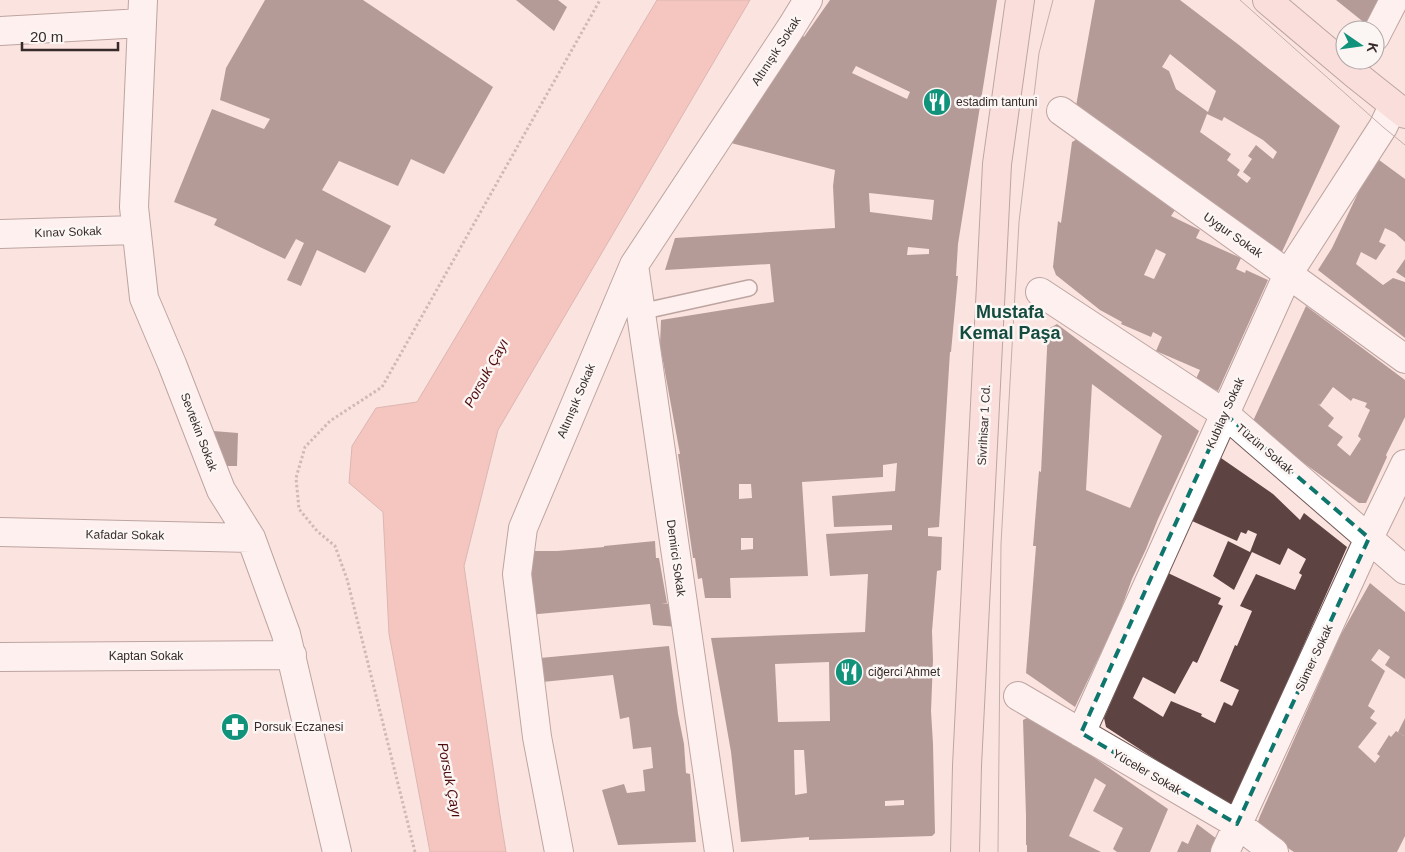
<svg xmlns="http://www.w3.org/2000/svg" width="1405" height="852" viewBox="0 0 1405 852" font-family="Helvetica,sans-serif">
<style>
.water{fill:#eea29a;stroke:#b77e78}
.building{fill:#5d4442;fill-rule:evenodd}
.lines{fill:none;stroke-linecap:round;stroke-linejoin:round}
.service-casing{stroke:#725856;stroke-width:18}
.minor-casing{stroke:#725856;stroke-width:30}
.secondary-casing{stroke:#725856;stroke-width:30}
.path{stroke:#998785;stroke-width:3;stroke-dasharray:2.5 2.5;stroke-linecap:butt}
.service{stroke:#fff;stroke-width:15}
.minor{stroke:#fff;stroke-width:28}
.secondary{stroke:#f8d8d6;stroke-width:28}
.tram{stroke:#7f6f6e;stroke-width:1}
.marked{fill:none;stroke:#0f766e;stroke-width:4;stroke-dasharray:10 6;stroke-linejoin:round}
.labels{text-anchor:middle;dominant-baseline:central;stroke-width:5;stroke-linejoin:round;paint-order:stroke}
.street-label{font-size:12px;fill:#362b2a;stroke:#fbf5f4}
.poi-label{font-size:12px;fill:#362b2a;stroke:#fbf5f4;text-anchor:start}
.water-label{font-size:14px;font-style:italic;fill:#4f0c0d;stroke:#fbf5f4}
.district-label{font-size:18px;font-weight:bold;fill:#144b3f;stroke:#fbf5f4}
</style>
<rect width="100%" height="100%" fill="#fbe3e0"/>
<!-- water -->
<path class="water" d="M 657,0 L 750,0 L 498,430 L 464,566 L 500,815 L 506,852 L 430,852 L 389,634 L 383,512 L 349,483 L 352,446 L 376,408 L 417,402 Z"/>
<!-- building -->
<path class="building" d="M 265,0 L 363,0 L 493,87 L 444,174 L 411,159 L 398,186 L 339,161 L 322,190 L 391,226 L 365,273 L 317,250 L 301,286 L 287,280 L 304,243 L 296,239 L 285,259 L 214,225 L 217,219 L 174,202 L 212,109 L 264,129 L 270,119 L 220,100 L 226,68 Z
M 516,0 L 558,0 L 567,7 L 554,31 Z
M 830,0 L 997,0 L 958,244 L 956,276 L 958,276 L 951,352 L 950,352 L 939,527 L 928,528 L 928,536 L 942,537 L 941,570 L 937,571 L 932,631 L 933,660 L 931,711 L 933,744 L 935,833 L 932,836 L 809,840 L 809,837 L 741,842 L 731,752 L 711,638 L 865,632 L 868,574 L 830,576 L 826,534 L 892,530 L 892,525 L 834,527 L 832,496 L 895,491 L 897,463 L 883,465 L 883,477 L 802,482 L 808,576 L 730,578 L 731,598 L 705,598 L 702,578 L 698,579 L 695,558 L 693,558 L 678,454 L 680,454 L 660,345 L 661,320 L 774,302 L 770,264 L 665,270 L 675,238 L 835,228 L 833,186 L 835,170 L 731,143 L 792,47 L 794,48 L 802,34 L 804,37 ZM 856,66 L 910,92 L 907,99 L 852,73 ZM 869,193 L 934,200 L 932,220 L 870,212 ZM 908,247 L 929,249 L 929,254 L 907,255 ZM 739,484 L 751,484 L 752,498 L 739,499 ZM 741,538 L 753,538 L 753,549 L 741,550 ZM 829,662 L 830,721 L 778,722 L 775,664 ZM 794,750 L 804,750 L 807,793 L 795,795 ZM 904,800 L 904,805 L 885,806 L 885,801 Z
M 1095,0 L 1180,0 L 1239,45 L 1340,126 L 1281,254 L 1076,106 ZM 1170,54 L 1216,91 L 1208,112 L 1176,89 L 1169,71 L 1162,67 ZM 1207,114 L 1222,121 L 1224,117 L 1263,140 L 1277,152 L 1273,159 L 1256,145 L 1248,156 L 1252,159 L 1243,172 L 1251,178 L 1247,183 L 1237,175 L 1240,170 L 1227,160 L 1231,154 L 1200,132 Z
M 1336,0 L 1384,0 L 1371,28 Z
M 1079,138 L 1175,210 L 1171,216 L 1200,230 L 1196,238 L 1241,258 L 1236,269 L 1245,273 L 1246,270 L 1268,280 L 1218,391 L 1195,381 L 1200,370 L 1156,351 L 1162,337 L 1153,332 L 1151,337 L 1121,324 L 1122,322 L 1100,310 L 1056,275 L 1053,267 L 1058,221 L 1061,223 L 1072,142 ZM 1156,249 L 1166,254 L 1154,279 L 1144,275 Z
M 1375,157 L 1405,179 L 1405,242 L 1395,233 L 1385,228 L 1379,242 L 1386,245 L 1376,260 L 1361,252 L 1356,264 L 1383,285 L 1393,278 L 1405,282 L 1405,338 L 1318,270 L 1332,248 Z
M 1405,259 L 1405,278 L 1396,272 Z
M 1306,306 L 1405,380 L 1405,417 L 1386,455 L 1387,457 L 1366,503 L 1359,503 L 1290,453 L 1253,421 ZM 1333,387 L 1351,401 L 1353,398 L 1367,403 L 1365,407 L 1370,410 L 1358,436 L 1361,439 L 1350,456 L 1337,445 L 1343,437 L 1328,426 L 1334,418 L 1317,403 L 1320,405 Z
M 1057,324 L 1199,431 L 1158,519 L 1146,549 L 1132,579 L 1121,609 L 1122,609 L 1075,707 L 1026,673 L 1036,546 L 1033,546 L 1039,471 L 1041,472 L 1048,329 ZM 1092,384 L 1162,436 L 1130,508 L 1086,490 Z
M 213,431 L 238,433 L 237,466 L 225,466 Z
M 1221,458 L 1273,494 L 1300,520 L 1304,513 L 1347,547 L 1231,809 L 1106,727 L 1104,718 L 1168,573 L 1221,598 L 1218,604 L 1223,606 L 1197,663 L 1193,661 L 1175,694 L 1143,677 L 1133,698 L 1163,717 L 1171,701 L 1202,714 L 1201,716 L 1215,723 L 1224,702 L 1232,706 L 1239,690 L 1220,681 L 1235,645 L 1237,646 L 1252,611 L 1240,606 L 1256,574 L 1295,590 L 1302,575 L 1299,573 L 1306,559 L 1288,548 L 1280,565 L 1252,552 L 1234,590 L 1213,576 L 1228,541 L 1250,552 L 1257,534 L 1248,530 L 1246,534 L 1241,532 L 1237,541 L 1192,521 Z
M 655,541 L 656,558 L 659,558 L 667,603 L 661,604 L 676,603 L 678,627 L 653,625 L 650,604 L 527,615 L 524,551 L 557,551 L 604,547 L 604,546 Z
M 1370,583 L 1405,612 L 1405,679 L 1385,665 L 1390,657 L 1379,649 L 1371,660 L 1385,671 L 1368,706 L 1375,711 L 1370,718 L 1377,723 L 1358,747 L 1375,763 L 1380,756 L 1377,754 L 1389,735 L 1391,737 L 1396,731 L 1404,736 L 1398,732 L 1405,718 L 1405,836 L 1397,852 L 1294,852 L 1256,827 L 1260,816 L 1340,636 Z
M 669,646 L 678,714 L 684,744 L 686,773 L 690,774 L 696,842 L 618,845 L 602,790 L 624,784 L 627,793 L 645,791 L 643,770 L 653,768 L 651,747 L 633,749 L 629,717 L 620,719 L 613,675 L 532,683 L 529,659 Z
M 1033,715 L 1168,809 L 1150,852 L 1117,852 L 1113,849 L 1123,828 L 1093,811 L 1106,785 L 1095,778 L 1069,836 L 1101,852 L 1027,852 L 1027,845 L 1026,845 L 1026,816 L 1023,720 Z
M 1197,824 L 1217,839 L 1211,852 L 1177,852 L 1182,841 L 1188,844 Z"/>
<g class="lines">
<defs>
<path id="service" d="M 640,312 L 749,288"/>
<path id="minor" d="M 143,0 L 134,207 L 144,298 L 172,364 L 221,490 L 251,538 L 286,634 L 337,852
M 0,31 L 142,23
M 1375,37 L 1394,0
M 1061,111 L 1288,274 L 1405,359
M 0,234 L 136,230
M 634,265 L 719,852
M 1040,292 L 1225,414 L 1405,570
M 0,532 L 251,538
M 0,657 L 292,655
M 1018,696 L 1237,824 L 1274,852
M 1081,733 L 1288,274 L 1383,127 L 1393,106
M 559,852 L 537,737 L 517,574 L 523,528 L 634,265 L 792,26 L 808,0
M 1225,852 L 1369,538 L 1405,464"/>
<path id="secondary" d="M 1267,0 L 1356,75 L 1405,114
M 965,852 L 967,766 L 997,164 L 1020,0"/>
</defs>
<!-- service casing -->
<use href="#service" class="service-casing"/>
<!-- minor casing -->
<use href="#minor" class="minor-casing"/>
<!-- secondary casing -->
<use href="#secondary" class="secondary-casing"/>
<!-- path -->
<path class="path" d="M 415,852 L 347,579 L 335,546 L 317,531 L 299,509 L 296,478 L 305,447 L 330,421 L 382,387 L 600,0"/>
<!-- service -->
<use href="#service" class="service"/>
<!-- minor -->
<use href="#minor" class="minor"/>
<!-- secondary -->
<use href="#secondary" class="secondary"/>
<!-- tram -->
<path class="tram" d="M 1240,0 L 1383,127 L 1405,145
M 998,852 L 1001,544 L 1019,222 L 1039,53 L 1053,0"/>
</g>
<!-- marked area -->
<path d="M0 0H1405V852H0ZM 1225,414 L 1369,538 L 1237,824 L 1081,733 Z" fill="#fbe3e0" fill-opacity=".55" fill-rule="evenodd"/>
<path class="marked" d="M 1225,414 L 1369,538 L 1237,824 L 1081,733 Z"/>
<!-- icons -->
<defs>
<symbol id="restaurant-disc" viewBox="-11 -11 22 22"><circle r="9.5" fill="#10927b" stroke="#fbf5f4"/><path d="M-5-6h1v4h1v-4h1v4h1v-4h1v5L-1.5 .5V6h-2V.5L-5-1ZM5-6V6H3V1.5H1.5Q1.5-4 5-6Z" fill="#fff"/></symbol>
<symbol id="pharmacy-disc" viewBox="-11 -11 22 22"><circle r="9.5" fill="#10927b" stroke="#fbf5f4"/><path d="M-2-6h4v4h4v4h-4v4h-4v-4h-4v-4h4Z" fill="#fff"/></symbol>
</defs>
<g fill-rule="evenodd">
<use href="#restaurant-disc" x="921" y="86" width="32" height="32"/>
<use href="#restaurant-disc" x="833" y="656" width="32" height="32"/>
<use href="#pharmacy-disc" x="219" y="711" width="32" height="32"/>
</g>
<g class="labels">
<!-- street labels -->
<g class="street-label">
<text transform="translate(776 51) rotate(-57)">Altınışık Sokak</text>
<text transform="translate(68 232) rotate(-2)">Kınav Sokak</text>
<text transform="translate(1233 235) rotate(35)">Uygur Sokak</text>
<text transform="translate(576 401) rotate(-67)">Altınışık Sokak</text>
<text transform="translate(1225 413) rotate(-66)">Kubilay Sokak</text>
<text transform="translate(984 425) rotate(-87)">Sivrihisar 1 Cd.</text>
<text transform="translate(199 432) rotate(69)">Sevtekin Sokak</text>
<text transform="translate(1265 449) rotate(40)">Tüzün Sokak</text>
<text transform="translate(125 535) rotate(1)">Kafadar Sokak</text>
<text transform="translate(676 558) rotate(82)">Demirci Sokak</text>
<text x="146" y="656">Kaptan Sokak</text>
<text transform="translate(1314 658) rotate(-65)">Sümer Sokak</text>
<text transform="translate(1147 772) rotate(30)">Yüceler Sokak</text>
</g>
<!-- poi labels -->
<g class="poi-label">
<text x="956" y="102">estadim tantuni</text>
<text x="868" y="672">ciğerci Ahmet</text>
<text x="254" y="727">Porsuk Eczanesi</text>
</g>
<!-- water labels -->
<g class="water-label">
<text transform="translate(486 373) rotate(-61)">Porsuk Çayı</text>
<text transform="translate(450 780) rotate(79)">Porsuk Çayı</text>
</g>
<!-- district labels -->
<g class="district-label">
<text x="1010" y="312">Mustafa<tspan x="1010" dy="21">Kemal Paşa</tspan></text>
</g>
</g>
<!-- north arrow -->
<g transform="translate(1360 45) rotate(103)"><circle r="24" fill="#fbf5f4" stroke="#aca4a3"/>
<path d="M0-4L9 19L0 12L-9 19Z" fill="#10927b"/>
<text y="-8" font-size="14" font-weight="bold" text-anchor="middle" fill="#362b2a">K</text>
</g>
<!-- scale -->
<path d="M22 42v8h96v-8" fill="none" stroke="#362b2a" stroke-width="2.5"/>
<text x="30" y="42" font-size="15" fill="#362b2a" stroke="#fbf5f4" stroke-width="4" paint-order="stroke">20 m</text>
</svg>
